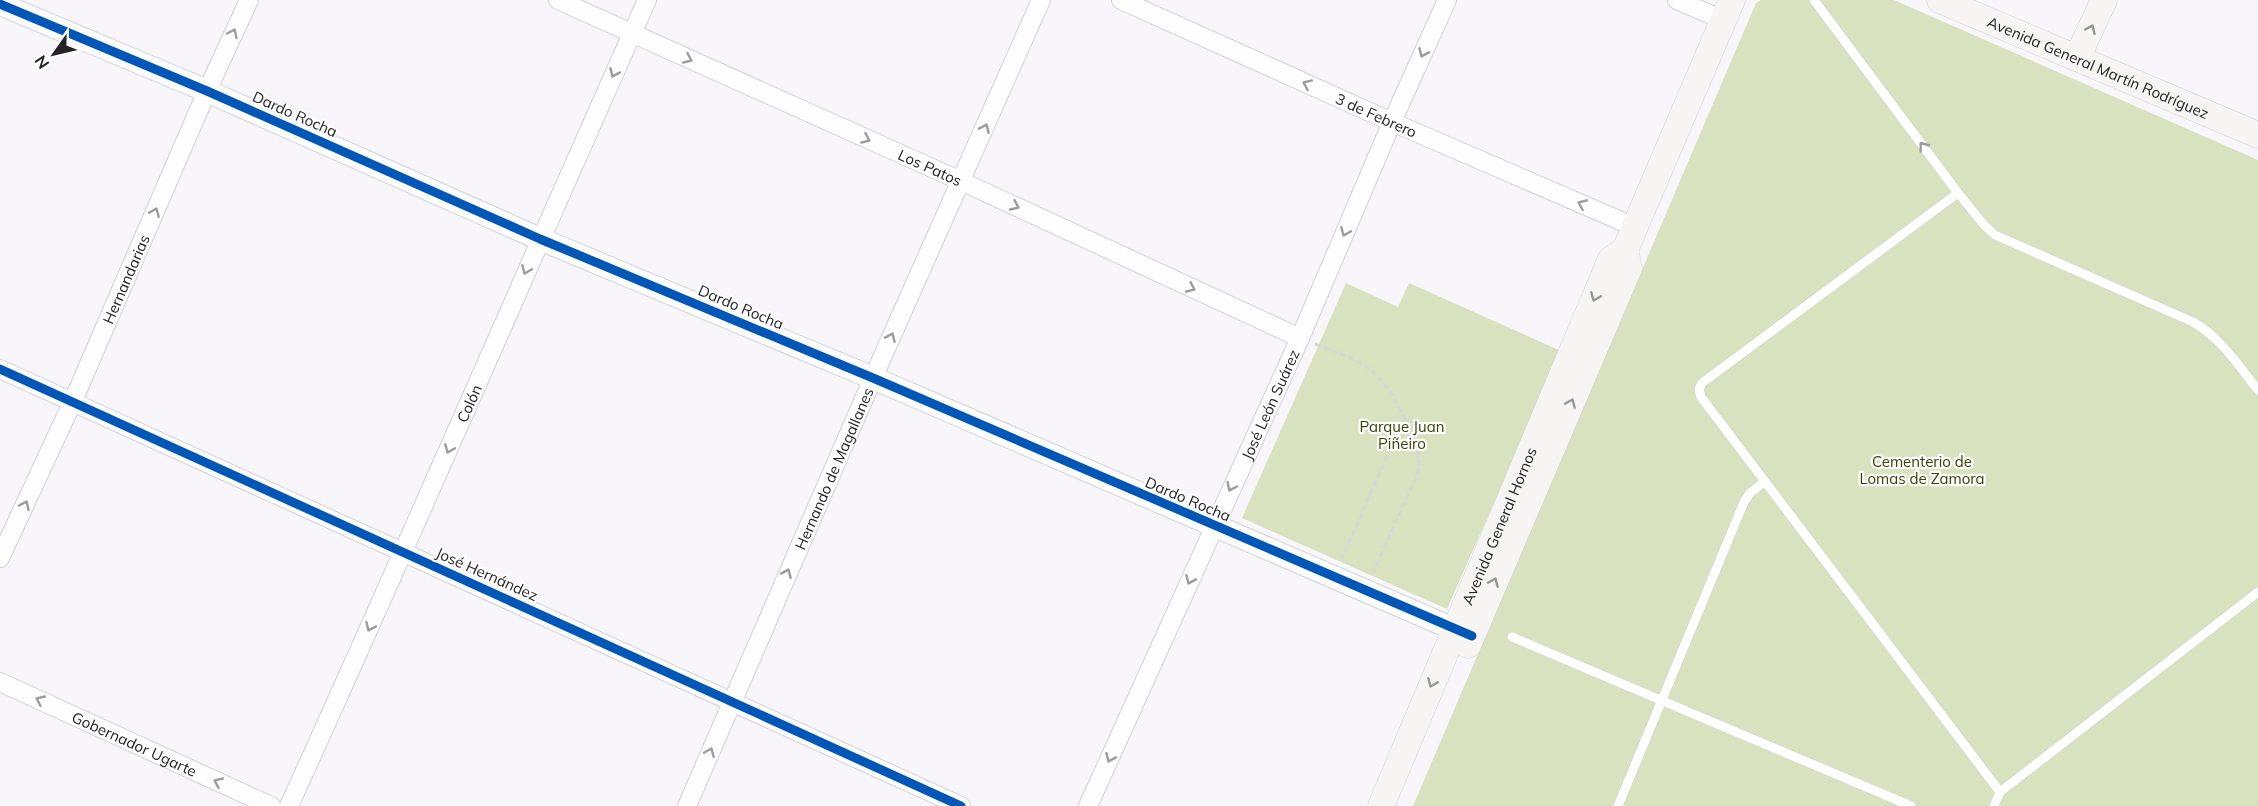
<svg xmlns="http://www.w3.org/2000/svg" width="2258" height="806" viewBox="0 0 2258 806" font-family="Mulish,sans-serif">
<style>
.green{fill:#d8e2be}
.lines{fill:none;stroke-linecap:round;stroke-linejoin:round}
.service-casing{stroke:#d2d1d4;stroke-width:10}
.minor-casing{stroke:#d2d1d4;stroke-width:20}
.tertiary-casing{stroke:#d2d1d4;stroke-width:24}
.secondary-casing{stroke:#d2d1d4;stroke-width:27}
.path{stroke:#d7d7d7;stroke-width:3;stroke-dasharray:6 3;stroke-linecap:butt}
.service{stroke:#fefefe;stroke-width:9}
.minor{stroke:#fefefe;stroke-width:18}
.tertiary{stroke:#fefefe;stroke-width:22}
.secondary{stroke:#f7f5f3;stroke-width:26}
.cycleway-casing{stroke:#fff;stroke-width:13}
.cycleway{stroke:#0057b8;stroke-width:9}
.oneway{stroke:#989697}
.oneway2{stroke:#9c9b9d}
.labels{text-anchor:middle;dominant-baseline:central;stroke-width:4.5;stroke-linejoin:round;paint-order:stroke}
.street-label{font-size:15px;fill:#242326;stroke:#fff}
.park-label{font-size:15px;fill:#374304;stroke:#fff}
</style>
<rect width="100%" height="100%" fill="#f8f6fb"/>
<!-- green -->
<path class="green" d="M 1761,0 L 1894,0 L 2258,160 L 2258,806 L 1413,806 L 1756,3 Z
M 1346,283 L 1398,307 L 1409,283 L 1561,351 L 1447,609 L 1242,518 Z"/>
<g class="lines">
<defs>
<path id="service" d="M 1814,0 L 1958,193 L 1984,225 L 1995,235 L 2193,322 C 2221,338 2238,365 2258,390
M 1958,193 L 1702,383 L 1699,389 L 1701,397 L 2000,792
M 1512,637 L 1911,806
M 1618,806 L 1744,502 L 1750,493 L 1764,482
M 1994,806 L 2000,792 L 2258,592"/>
<g id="minor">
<path id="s1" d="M 558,0 L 961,181 L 1300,338"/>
<path id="s2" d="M 1121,0 L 1392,122 L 1635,227"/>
<path d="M 1677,0 L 1723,20"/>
<path d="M 0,369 L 961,806"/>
<path id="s3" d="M 0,558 L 73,401 L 207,91 L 249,0"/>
<path id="s4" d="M 0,682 L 271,806"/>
<path id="s5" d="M 289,806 C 411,538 527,269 647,0"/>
<path id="s6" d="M 687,806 L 873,378 L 1041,0"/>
<path id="s7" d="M 1088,806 L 1300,338 L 1392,122 L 1447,0"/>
</g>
<path id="tertiary" d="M 0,4 L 207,91 L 540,239 L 873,378 L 1470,636"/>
<g id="secondary">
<path id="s8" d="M 1940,0 L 2258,135"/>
<path d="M 2077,58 L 2104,0"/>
<path d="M 1468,645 L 1629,268 L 1625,250"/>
<path id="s9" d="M 1381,806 L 1611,259 L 1625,250 L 1732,0"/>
</g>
</defs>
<!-- service casing -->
<use href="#service" class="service-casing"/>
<!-- minor casing -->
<use href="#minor" class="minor-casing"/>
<!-- tertiary casing -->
<use href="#tertiary" class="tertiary-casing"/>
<!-- secondary casing -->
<use href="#secondary" class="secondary-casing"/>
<!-- path -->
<path class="path" d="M 1315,344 C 1368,364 1377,366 1404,417 L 1342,559
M 1373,573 L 1418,473 C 1422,451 1414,435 1404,417"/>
<!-- service -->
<use href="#service" class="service"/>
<!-- minor -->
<use href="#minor" class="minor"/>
<!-- tertiary -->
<use href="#tertiary" class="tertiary"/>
<!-- secondary -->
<use href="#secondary" class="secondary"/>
<defs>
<path id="cycleway" d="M 0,4 L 207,91 L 540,239 L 873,378 L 1472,636
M 0,369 L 961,806"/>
</defs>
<!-- cycleway casing -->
<use href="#cycleway" class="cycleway-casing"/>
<!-- cycleway -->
<use href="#cycleway" class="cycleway"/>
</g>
<!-- one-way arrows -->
<defs><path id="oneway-chevron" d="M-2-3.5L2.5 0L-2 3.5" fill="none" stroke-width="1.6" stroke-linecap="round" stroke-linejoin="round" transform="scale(1.5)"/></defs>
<g class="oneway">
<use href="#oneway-chevron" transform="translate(2091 29) rotate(-65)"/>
<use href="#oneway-chevron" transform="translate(1595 297) rotate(113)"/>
<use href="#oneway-chevron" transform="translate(1571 403) rotate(-67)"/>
<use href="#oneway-chevron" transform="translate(1494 582) rotate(-67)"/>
<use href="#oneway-chevron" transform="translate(1432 683) rotate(113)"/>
</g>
<g class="oneway2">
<use href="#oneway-chevron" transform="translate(233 33) rotate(-65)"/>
<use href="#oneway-chevron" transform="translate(1423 53) rotate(114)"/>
<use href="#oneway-chevron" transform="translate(688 59) rotate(24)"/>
<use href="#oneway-chevron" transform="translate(614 73) rotate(114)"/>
<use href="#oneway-chevron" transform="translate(1307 84) rotate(-156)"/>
<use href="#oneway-chevron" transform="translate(985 128) rotate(-66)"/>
<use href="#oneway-chevron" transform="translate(866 139) rotate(24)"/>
<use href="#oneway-chevron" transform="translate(1923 146) rotate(-127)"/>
<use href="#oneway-chevron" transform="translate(1582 204) rotate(-157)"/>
<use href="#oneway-chevron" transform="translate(1015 206) rotate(25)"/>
<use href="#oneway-chevron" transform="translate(155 212) rotate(-67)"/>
<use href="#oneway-chevron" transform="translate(1345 232) rotate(113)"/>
<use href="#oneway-chevron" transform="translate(526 270) rotate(113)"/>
<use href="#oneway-chevron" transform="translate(1191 288) rotate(25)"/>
<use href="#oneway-chevron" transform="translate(891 337) rotate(-66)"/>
<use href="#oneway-chevron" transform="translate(449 449) rotate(113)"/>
<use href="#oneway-chevron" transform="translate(1231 487) rotate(115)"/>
<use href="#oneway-chevron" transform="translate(25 505) rotate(-65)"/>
<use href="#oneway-chevron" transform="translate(787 573) rotate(-66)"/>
<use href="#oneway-chevron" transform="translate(1190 580) rotate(114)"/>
<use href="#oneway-chevron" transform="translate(370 627) rotate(114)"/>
<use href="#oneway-chevron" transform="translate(40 700) rotate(-155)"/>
<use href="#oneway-chevron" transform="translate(710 752) rotate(-67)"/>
<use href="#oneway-chevron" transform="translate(1110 758) rotate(114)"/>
<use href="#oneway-chevron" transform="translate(218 782) rotate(-155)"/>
</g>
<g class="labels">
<!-- street labels -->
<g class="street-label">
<text stroke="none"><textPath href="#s8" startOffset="172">Avenida General Martín Rodríguez</textPath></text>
<text transform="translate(295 114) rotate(24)">Dardo Rocha</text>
<text stroke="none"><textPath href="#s2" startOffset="280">3 de Febrero</textPath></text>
<text stroke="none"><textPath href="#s1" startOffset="408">Los Patos</textPath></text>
<text stroke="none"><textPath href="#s3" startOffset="306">Hernandarias</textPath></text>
<text transform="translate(741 307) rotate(23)">Dardo Rocha</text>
<text stroke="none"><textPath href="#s5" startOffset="441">Colón</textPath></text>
<text stroke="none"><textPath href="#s7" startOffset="441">José León Suárez</textPath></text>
<text stroke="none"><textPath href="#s6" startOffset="368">Hernando de Magallanes</textPath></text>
<text transform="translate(1188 499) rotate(23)">Dardo Rocha</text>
<text stroke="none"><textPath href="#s9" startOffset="304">Avenida General Hornos</textPath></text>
<text transform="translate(487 574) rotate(24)">José Hernández</text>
<text stroke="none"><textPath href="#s4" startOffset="148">Gobernador Ugarte</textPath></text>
</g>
<!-- park labels -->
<g class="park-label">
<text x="1402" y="426">Parque Juan<tspan x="1402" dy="17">Piñeiro</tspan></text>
<text x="1922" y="461">Cementerio de<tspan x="1922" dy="17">Lomas de Zamora</tspan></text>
</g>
</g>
<!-- north arrow -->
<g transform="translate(54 54) rotate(236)" stroke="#ffffff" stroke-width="4.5" paint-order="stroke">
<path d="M0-4.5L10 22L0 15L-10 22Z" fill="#242326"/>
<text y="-9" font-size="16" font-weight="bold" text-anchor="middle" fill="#242326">N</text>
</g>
</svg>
